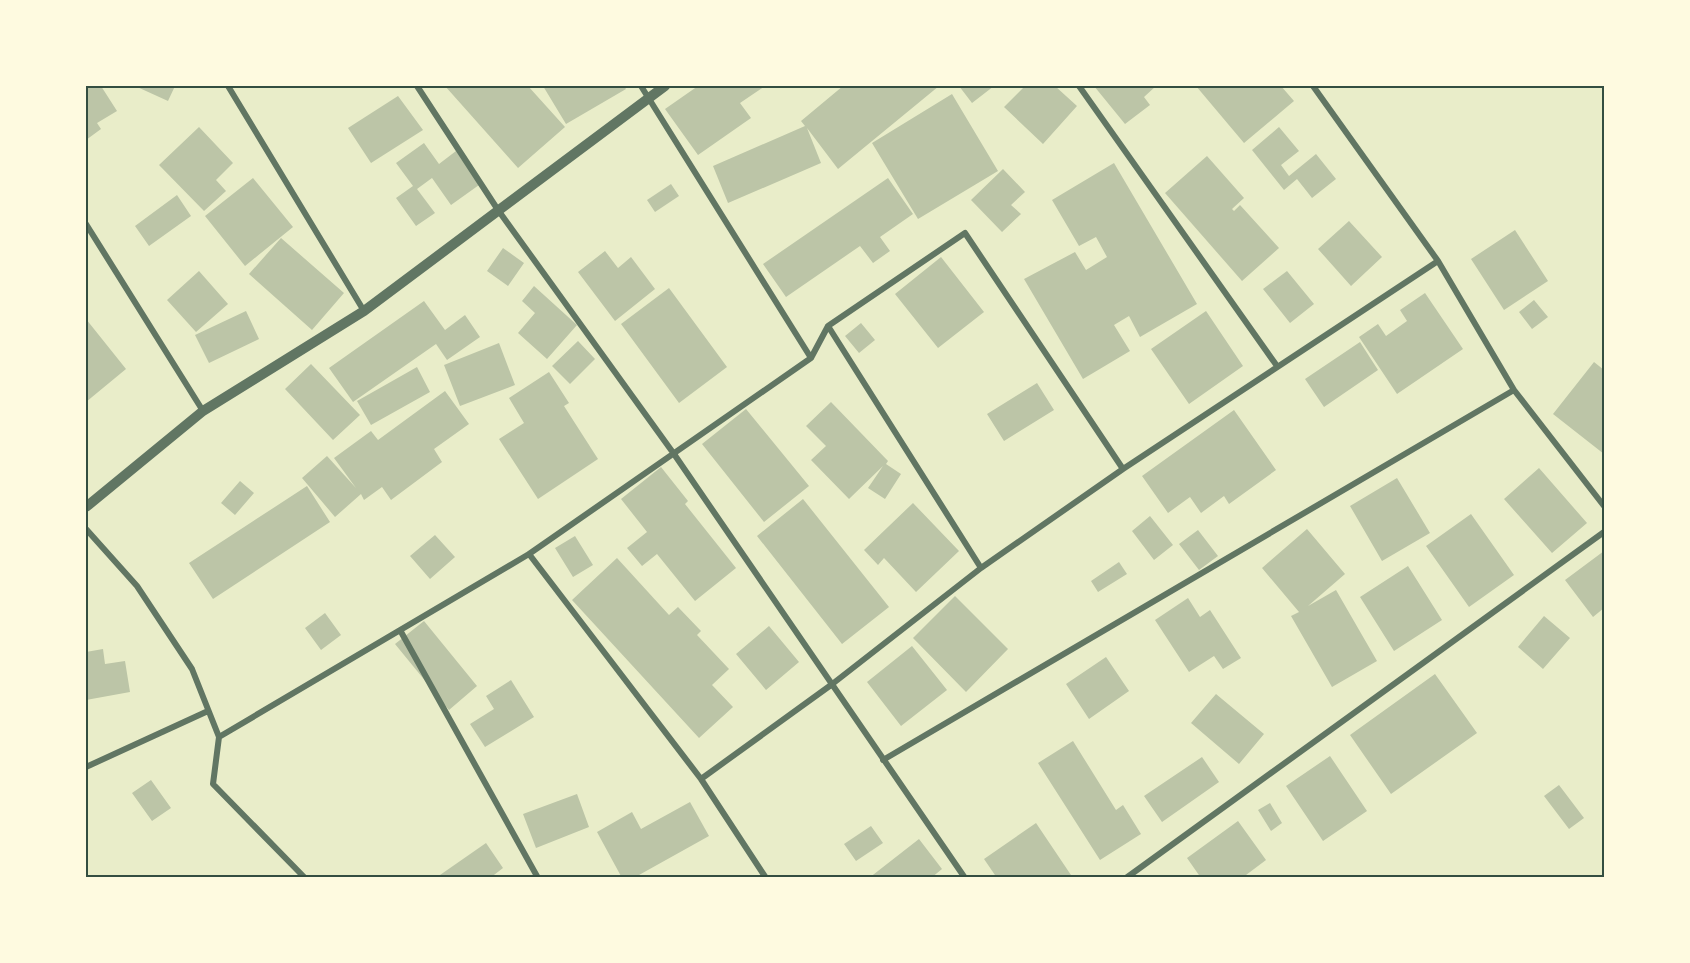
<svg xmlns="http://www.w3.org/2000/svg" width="1690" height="963" viewBox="0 0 1690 963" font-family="Cabin,sans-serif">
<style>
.building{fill:#bcc5a7}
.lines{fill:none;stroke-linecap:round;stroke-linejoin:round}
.minor{stroke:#617663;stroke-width:6}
.tertiary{stroke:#617663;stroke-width:10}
.neatline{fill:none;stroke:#344e41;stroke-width:2}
</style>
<rect width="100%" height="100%" fill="#e9edc9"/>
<!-- building -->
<path class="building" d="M 87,86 L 101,86 L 117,111 L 97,123 L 101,129 L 86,140 Z
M 135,86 L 175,86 L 168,101 Z
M 445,86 L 528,86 L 565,127 L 518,168 Z
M 543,86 L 624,86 L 626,89 L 566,124 Z
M 698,86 L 765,86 L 740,103 L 751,118 L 698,155 L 665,109 Z
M 843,86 L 939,86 L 838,169 L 807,128 L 821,163 L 728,203 L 713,166 L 805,126 L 801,121 Z
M 959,86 L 994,86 L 972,103 Z
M 1025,86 L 1055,86 L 1077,106 L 1043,144 L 1004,107 Z
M 1094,86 L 1156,86 L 1144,97 L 1150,105 L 1125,124 Z
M 1196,86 L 1281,86 L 1294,101 L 1244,143 Z
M 952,94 L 998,171 L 918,219 L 872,143 Z
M 398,96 L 423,130 L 371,163 L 348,128 Z
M 199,127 L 233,163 L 216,180 L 226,191 L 204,211 L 159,165 Z
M 1279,127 L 1299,151 L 1281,165 L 1289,176 L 1316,154 L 1336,179 L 1312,198 L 1297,179 L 1284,190 L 1252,150 Z
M 424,143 L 439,164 L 456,151 L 479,185 L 451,205 L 432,178 L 417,189 L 435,213 L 416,226 L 396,198 L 413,186 L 396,163 Z
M 1207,156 L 1244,198 L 1232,209 L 1234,211 L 1240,205 L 1279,248 L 1242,281 L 1165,193 Z
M 1114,163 L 1197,304 L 1140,337 L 1129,316 L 1114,325 L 1130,351 L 1083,379 L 1024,279 L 1075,252 L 1086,270 L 1107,257 L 1096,237 L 1079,246 L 1052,200 Z
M 1003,169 L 1025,192 L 1011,205 L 1021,214 L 1002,232 L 971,200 Z
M 253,178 L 293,227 L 245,266 L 205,216 Z
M 888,178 L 913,214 L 880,237 L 890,251 L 873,263 L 860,246 L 786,297 L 763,264 Z
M 671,184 L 679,196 L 655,212 L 647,200 Z
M 177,195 L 191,216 L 149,246 L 135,226 Z
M 1349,221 L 1382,257 L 1351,286 L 1318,249 Z
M 1515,230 L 1548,281 L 1504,310 L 1471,259 Z
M 281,238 L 344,293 L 312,330 L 249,274 Z
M 503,248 L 524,263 L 508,286 L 487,271 Z
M 605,251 L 618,268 L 631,257 L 655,289 L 615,321 L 578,272 Z
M 941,257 L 984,312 L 938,348 L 895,294 Z
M 199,271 L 228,304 L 196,332 L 167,300 Z
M 1287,271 L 1314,304 L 1290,323 L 1263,289 Z
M 534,286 L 577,325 L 547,359 L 518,333 L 535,313 L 522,301 Z
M 669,288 L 727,367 L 679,403 L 621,324 Z
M 1425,293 L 1463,349 L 1397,394 L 1359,337 L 1378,324 L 1386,336 L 1407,321 L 1400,310 Z
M 1534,300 L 1548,317 L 1532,329 L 1519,312 Z
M 424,301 L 445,330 L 465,315 L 480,337 L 447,360 L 436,344 L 353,402 L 329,368 Z
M 246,311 L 259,339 L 209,363 L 195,335 Z
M 1206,311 L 1243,366 L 1189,404 L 1151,349 Z
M 86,319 L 126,369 L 86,402 Z
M 861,323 L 875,340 L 859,353 L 845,336 Z
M 578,341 L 595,359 L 570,384 L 552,366 Z
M 1360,342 L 1378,370 L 1324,407 L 1305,379 Z
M 499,343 L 515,385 L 460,406 L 444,365 Z
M 1594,362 L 1604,370 L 1604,454 L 1553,414 Z
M 311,364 L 360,415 L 333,440 L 285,389 Z
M 417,367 L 430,392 L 371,425 L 357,401 Z
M 549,372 L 569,403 L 564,406 L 598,459 L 538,499 L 499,439 L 524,423 L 509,398 Z
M 1037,383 L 1054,410 L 1004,441 L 987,414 Z
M 445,391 L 469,424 L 434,449 L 442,462 L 391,500 L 382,487 L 364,500 L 361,494 L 335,517 L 302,478 L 327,456 L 356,488 L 334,458 L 371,431 L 378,440 Z
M 831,402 L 888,461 L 886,464 L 901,474 L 885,499 L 868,488 L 883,466 L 849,499 L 811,460 L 826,446 L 806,426 Z
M 746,409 L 809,486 L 764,522 L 702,444 Z
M 1234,410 L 1276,470 L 1229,504 L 1224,496 L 1201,513 L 1190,497 L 1168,513 L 1142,476 Z
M 661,467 L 688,501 L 685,504 L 736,568 L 695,601 L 657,554 L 642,566 L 627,548 L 647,532 L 621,499 Z
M 1539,468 L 1587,523 L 1552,553 L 1504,499 Z
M 1397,478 L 1430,533 L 1382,561 L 1350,506 Z
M 240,481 L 254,493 L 235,515 L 221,503 Z
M 307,486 L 330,522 L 213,599 L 189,563 Z
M 803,499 L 889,607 L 842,644 L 757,536 Z
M 913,503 L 959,551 L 916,592 L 884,558 L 878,565 L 864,550 Z
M 1471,514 L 1514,575 L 1469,607 L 1426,546 Z
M 1150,516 L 1173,545 L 1154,560 L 1132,531 Z
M 1307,529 L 1345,574 L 1308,606 L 1336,590 L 1377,661 L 1332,687 L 1291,616 L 1299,612 L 1262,568 Z
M 1198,530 L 1218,556 L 1199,570 L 1179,544 Z
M 435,535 L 455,557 L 430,579 L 410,556 Z
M 575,536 L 593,565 L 573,577 L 555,548 Z
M 1604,551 L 1604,608 L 1593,617 L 1565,580 Z
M 617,558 L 669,615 L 678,607 L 701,631 L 697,635 L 729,669 L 712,685 L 733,707 L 699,738 L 572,600 Z
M 1119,562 L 1127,574 L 1098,592 L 1091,581 Z
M 1408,566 L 1442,620 L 1394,651 L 1360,597 Z
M 955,596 L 1008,649 L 966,692 L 913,638 Z
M 1188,598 L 1200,617 L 1210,610 L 1241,658 L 1223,669 L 1214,656 L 1189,672 L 1155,620 Z
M 325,613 L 341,635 L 321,650 L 305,628 Z
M 1544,616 L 1570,638 L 1543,669 L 1518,647 Z
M 424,621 L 477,686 L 449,710 L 395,644 Z
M 769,626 L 799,662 L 766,690 L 736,654 Z
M 912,646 L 947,690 L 901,726 L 867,682 Z
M 103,649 L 105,664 L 125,661 L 130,692 L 86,700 L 86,652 Z
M 1106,657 L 1129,691 L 1089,719 L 1066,684 Z
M 1435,674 L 1477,733 L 1391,794 L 1350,735 Z
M 511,680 L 534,717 L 485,747 L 470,724 L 494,709 L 486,696 Z
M 1216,694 L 1264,734 L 1239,764 L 1191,723 Z
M 1073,741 L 1116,810 L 1123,805 L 1141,834 L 1100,860 L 1038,763 Z
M 1330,756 L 1367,811 L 1323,841 L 1286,786 Z
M 1202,757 L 1219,782 L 1162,822 L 1144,796 Z
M 151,780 L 171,808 L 152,821 L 132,793 Z
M 1559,785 L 1584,818 L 1569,829 L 1544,796 Z
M 577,794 L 589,827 L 536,848 L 523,814 Z
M 690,802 L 709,836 L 639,875 L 641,878 L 622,878 L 597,832 L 632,812 L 641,829 Z
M 1270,803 L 1282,823 L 1271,831 L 1258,810 Z
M 1238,821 L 1266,860 L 1242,878 L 1201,878 L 1187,858 Z
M 1036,823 L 1073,878 L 997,878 L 984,859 Z
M 871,826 L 883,843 L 856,861 L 844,844 Z
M 919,839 L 942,869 L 931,878 L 869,878 Z
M 486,843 L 503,868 L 490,878 L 441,878 L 440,875 Z"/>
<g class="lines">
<!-- minor -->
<path class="minor" d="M 228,86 L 364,311
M 417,86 L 498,210 L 674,454 L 965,878
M 641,86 L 811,358
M 1079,86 L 1277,366
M 1313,86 L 1438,261 L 1514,390 L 1604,506
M 86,224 L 203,411
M 828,326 L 981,568
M 86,529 L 137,586 L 192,669 L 219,737
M 529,554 L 701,779 L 766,878
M 400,630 L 538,878
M 883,760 L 1514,390
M 86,767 L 208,711
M 701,779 L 831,685 L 981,568 L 1123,469 L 1438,261
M 305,878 L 213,784 L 219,737 L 529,554 L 811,358 L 828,326 L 965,233 L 1123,469
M 1126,878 L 1604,532"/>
<!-- tertiary -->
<path class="tertiary" d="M 86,507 L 203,411 L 364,311 L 665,86"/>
</g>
<!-- border -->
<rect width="1690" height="963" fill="none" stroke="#fefae0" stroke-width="174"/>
<rect x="87" y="87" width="1516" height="789" class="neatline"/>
</svg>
